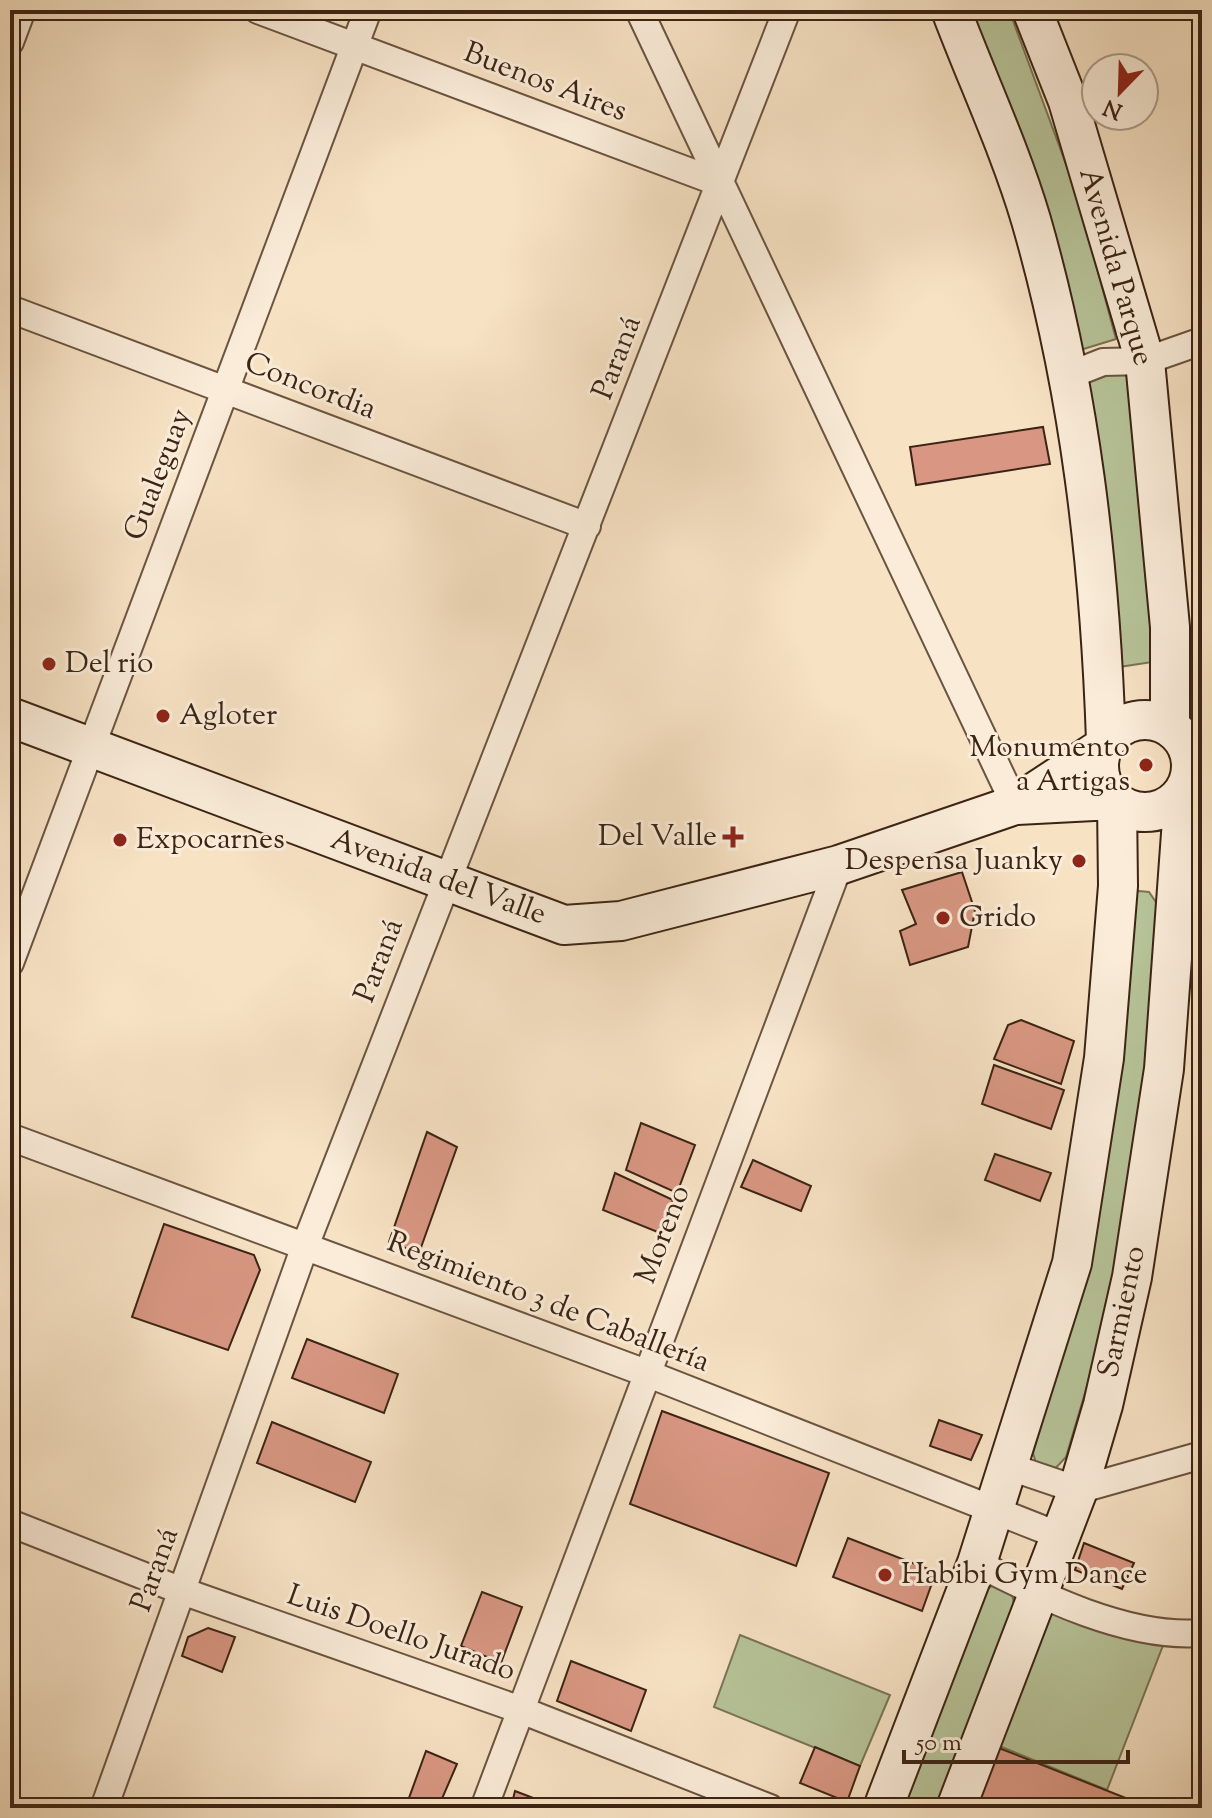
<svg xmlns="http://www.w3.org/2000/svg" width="1212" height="1818" viewBox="0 0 1212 1818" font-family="'Sorts Mill Goudy',serif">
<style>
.green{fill:#b7c499;stroke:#7a7456;stroke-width:2}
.building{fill:#d99783;stroke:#3c2414;stroke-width:2}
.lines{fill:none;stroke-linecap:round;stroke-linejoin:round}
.minor-casing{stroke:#6b5440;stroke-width:30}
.secondary-casing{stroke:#3c2414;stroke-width:42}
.minor{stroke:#faecd9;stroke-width:26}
.secondary{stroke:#faecd9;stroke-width:38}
.poi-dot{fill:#8f2418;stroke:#faecd9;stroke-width:3}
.labels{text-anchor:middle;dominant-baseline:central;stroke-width:6;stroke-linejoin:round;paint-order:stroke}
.street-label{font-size:30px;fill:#3c2414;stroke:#faecd9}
.poi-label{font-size:30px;fill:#3c2414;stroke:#faecd9;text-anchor:start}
</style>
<rect width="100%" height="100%" fill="#f7e2c4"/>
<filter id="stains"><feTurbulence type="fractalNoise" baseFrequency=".0025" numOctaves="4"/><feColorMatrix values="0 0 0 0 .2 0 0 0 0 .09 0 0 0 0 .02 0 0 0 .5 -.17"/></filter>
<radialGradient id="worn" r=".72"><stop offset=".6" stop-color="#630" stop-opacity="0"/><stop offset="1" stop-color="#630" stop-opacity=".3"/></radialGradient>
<!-- green -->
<path class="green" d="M 971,10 L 1009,10 L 1077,194 L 1116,339 L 1077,351 L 1001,87 Z
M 1127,369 L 1159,661 L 1119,667 L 1083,383 Z
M 1139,891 L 1149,892 L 1160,908 L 1150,1068 L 1120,1275 L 1066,1457 L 1052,1472 L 1037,1466 L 1033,1453 L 1087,1266 L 1131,895 Z
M 996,1584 C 1010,1590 1016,1595 1013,1611 L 935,1808 L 896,1808 L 984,1590 Z
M 1062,1602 L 1169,1630 L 1107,1790 L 992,1743 L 1041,1614 Z
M 740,1635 L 890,1695 L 860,1766 L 714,1707 Z"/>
<!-- building -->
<path class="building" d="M 1043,427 L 1050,464 L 916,485 L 910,447 Z
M 962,872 L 975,911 L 968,947 L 910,965 L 900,931 L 916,924 L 902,890 Z
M 1021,1020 L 1074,1041 L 1061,1084 L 994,1059 L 1008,1025 Z
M 994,1065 L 1064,1090 L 1051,1129 L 982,1104 Z
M 641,1123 L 695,1145 L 677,1193 L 626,1170 Z
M 427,1132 L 457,1147 L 419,1253 L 389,1242 Z
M 995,1154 L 1051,1173 L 1040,1201 L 985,1180 Z
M 753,1160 L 811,1186 L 801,1211 L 741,1187 Z
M 615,1173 L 673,1200 L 660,1233 L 603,1210 Z
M 164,1224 L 254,1255 L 260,1270 L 228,1350 L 132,1317 Z
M 307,1339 L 398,1374 L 384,1413 L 292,1378 Z
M 662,1411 L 829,1473 L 796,1566 L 630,1504 Z
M 939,1420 L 982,1435 L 971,1460 L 930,1446 Z
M 272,1422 L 371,1462 L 355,1502 L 257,1463 Z
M 848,1538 L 936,1572 L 922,1611 L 833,1577 Z
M 1084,1543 L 1134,1563 L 1122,1589 L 1075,1570 Z
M 482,1592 L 522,1607 L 501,1663 L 461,1646 Z
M 208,1628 L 235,1637 L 222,1672 L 182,1656 L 188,1637 Z
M 571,1661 L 646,1690 L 631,1731 L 557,1701 Z
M 815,1747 L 860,1766 L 847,1802 L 800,1783 Z
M 999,1748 L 1151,1808 L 975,1808 Z
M 426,1751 L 457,1764 L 438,1808 L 409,1798 Z
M 515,1791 L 559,1808 L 511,1807 Z"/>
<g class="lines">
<defs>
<path id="minor" d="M 258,10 L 720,183
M 639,10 L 1015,805
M 10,42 L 22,10
M 10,309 L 587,526
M 1070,375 L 1103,362 L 1145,361 L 1202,341
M 10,963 L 368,10
M 10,1137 L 646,1373 L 1060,1536
M 1010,1467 L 1078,1490 L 1202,1455
M 10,1523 L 182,1591 L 521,1710 L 770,1808
M 977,1563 C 1041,1596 1128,1639 1202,1633
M 104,1808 L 305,1246 L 787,10
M 484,1808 L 839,865"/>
<path id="secondary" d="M 951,10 C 977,79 1010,149 1031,220 C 1080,390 1100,564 1106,741
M 1032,10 L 1068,101 L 1145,361 L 1170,627 L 1170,727
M 10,717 L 564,925 L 621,921 L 839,865 L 1015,805 L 1102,748
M1099 766a46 46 0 1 1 92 0a46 46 0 1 1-92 0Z
M 1017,805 L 1113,800
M 883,1808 L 977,1563 L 1072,1263 L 1104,1058 L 1118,886 L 1117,803
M 956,1808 L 1078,1490 L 1103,1405 L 1132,1277 L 1164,1069 L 1184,792"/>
</defs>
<!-- minor casing -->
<use href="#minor" class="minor-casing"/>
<!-- secondary casing -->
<use href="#secondary" class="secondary-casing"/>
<!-- minor -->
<use href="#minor" class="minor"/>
<!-- secondary -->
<use href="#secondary" class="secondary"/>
</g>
<!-- markers -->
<g class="poi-dot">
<circle cx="49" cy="664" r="8"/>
<circle cx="163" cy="716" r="8"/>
<circle cx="1146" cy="765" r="8"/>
<path d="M729 825h8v8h8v8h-8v8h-8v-8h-8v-8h8z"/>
<circle cx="120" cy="840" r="8"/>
<circle cx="1079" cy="861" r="8"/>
<circle cx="943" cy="918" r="8"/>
<circle cx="885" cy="1575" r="8"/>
</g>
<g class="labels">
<!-- street labels -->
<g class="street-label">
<text transform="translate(545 83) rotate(21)">Buenos Aires</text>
<text transform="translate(1115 267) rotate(74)">Avenida Parque</text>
<text transform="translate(618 358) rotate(-69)">Paraná</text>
<text transform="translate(310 387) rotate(21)">Concordia</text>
<text transform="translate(159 475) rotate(-69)">Gualeguay</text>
<text transform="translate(438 878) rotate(20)">Avenida del Valle</text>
<text transform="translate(380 961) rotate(-69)">Paraná</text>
<text transform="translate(664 1235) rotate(-69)">Moreno</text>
<text transform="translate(548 1303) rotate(21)">Regimiento 3 de Caballería</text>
<text transform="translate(1123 1312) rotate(-78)">Sarmiento</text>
<text transform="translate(156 1570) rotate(-70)">Paraná</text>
<text transform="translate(401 1634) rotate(19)">Luis Doello Jurado</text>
</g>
<!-- poi labels -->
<g class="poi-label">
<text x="65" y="664">Del rio</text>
<text x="179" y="716">Agloter</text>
<text x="1130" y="748" text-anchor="end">Monumento<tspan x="1130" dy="34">a Artigas</tspan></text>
<text x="717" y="837" text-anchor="end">Del Valle</text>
<text x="136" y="840">Expocarnes</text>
<text x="1063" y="861" text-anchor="end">Despensa Juanky</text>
<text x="959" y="918">Grido</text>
<text x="901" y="1575">Habibi Gym Dance</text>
</g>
</g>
<!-- margin -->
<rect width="1212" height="1818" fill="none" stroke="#f7e2c4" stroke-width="40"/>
<rect x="12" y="12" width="1188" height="1794" fill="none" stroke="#3c2414" stroke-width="4"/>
<rect x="20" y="20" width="1172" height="1778" fill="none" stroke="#3c2414" stroke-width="2"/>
<!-- north arrow -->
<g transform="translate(1120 92) rotate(203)"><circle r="38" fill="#faecd9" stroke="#ae9c8a" stroke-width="2"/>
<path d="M0-6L14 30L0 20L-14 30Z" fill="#8f2418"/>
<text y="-12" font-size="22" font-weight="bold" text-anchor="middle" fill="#3c2414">N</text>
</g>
<!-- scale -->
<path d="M904 1750v12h224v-12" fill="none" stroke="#3c2414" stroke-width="4"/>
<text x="916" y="1750" font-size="24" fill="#3c2414" stroke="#faecd9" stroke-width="6" paint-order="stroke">50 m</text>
<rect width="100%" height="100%" filter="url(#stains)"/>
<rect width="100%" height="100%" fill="url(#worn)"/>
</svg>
